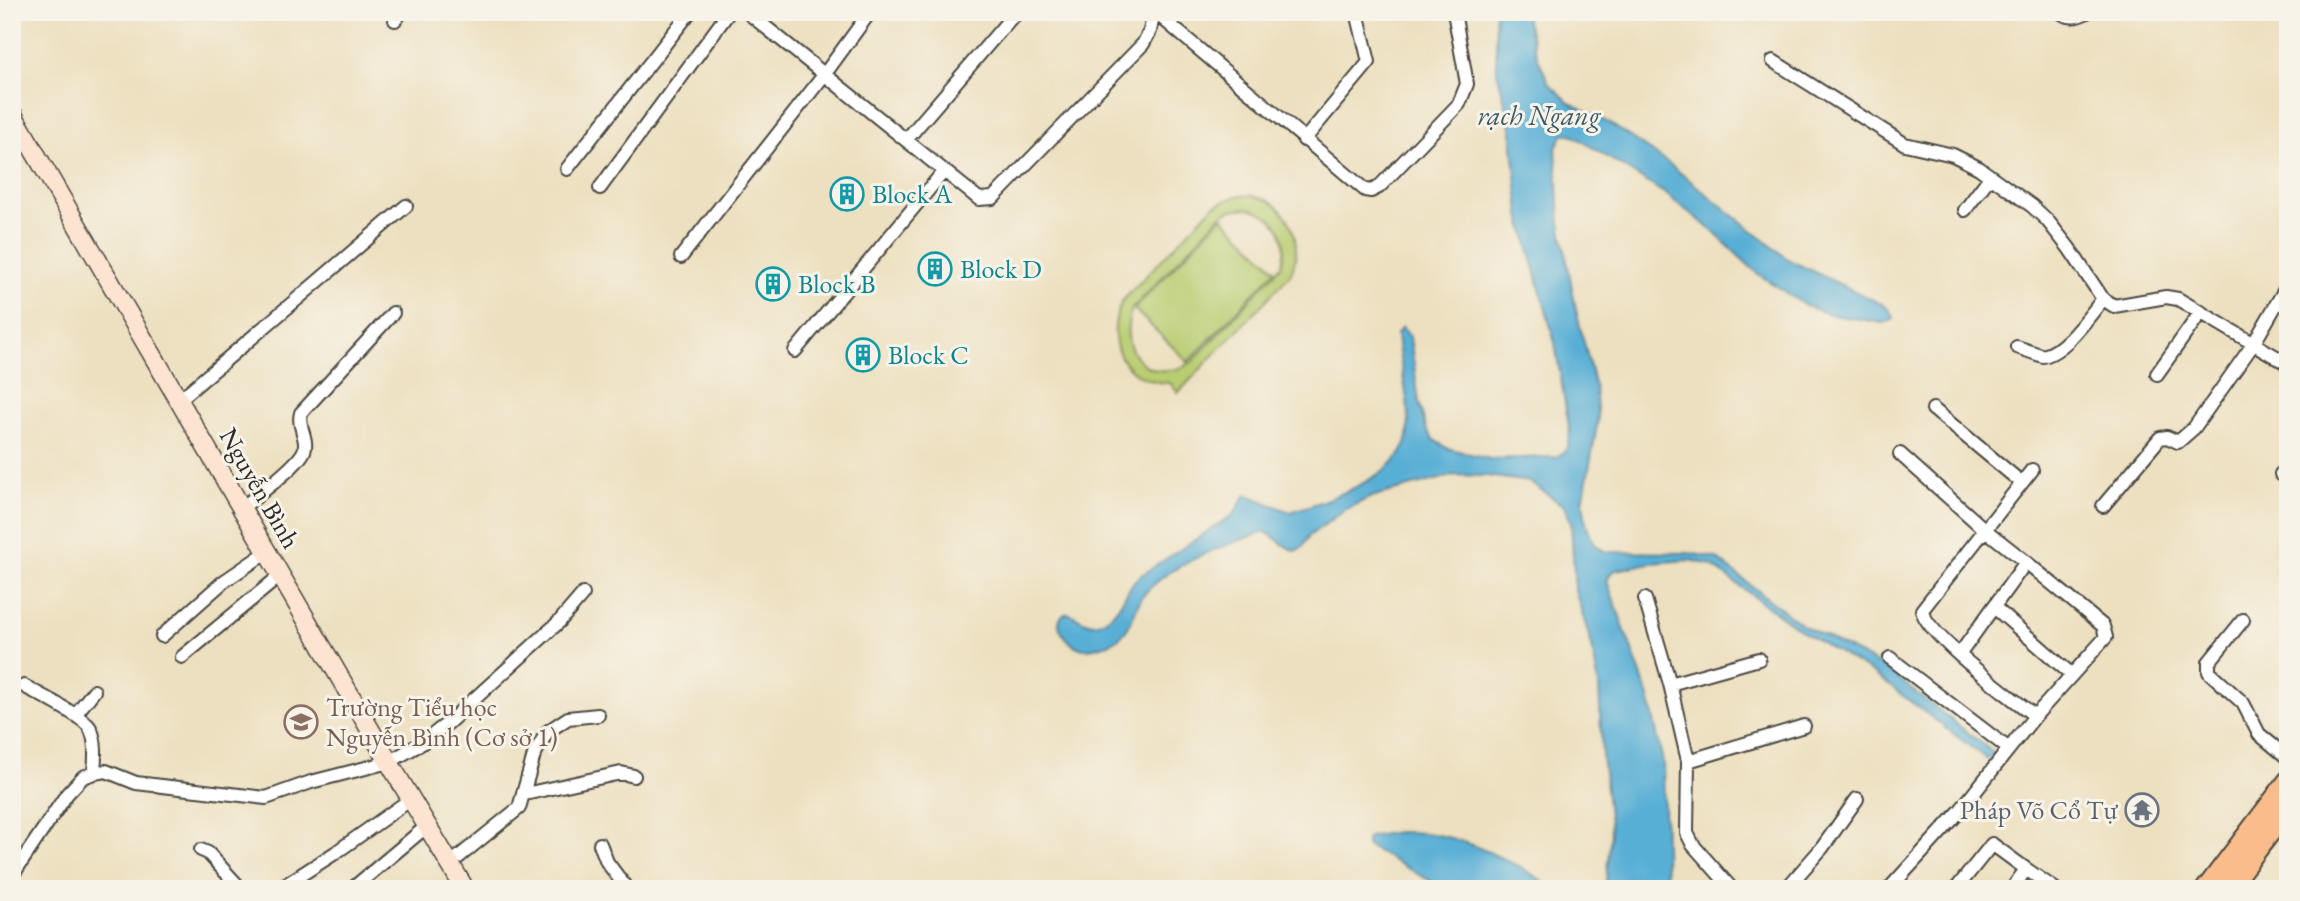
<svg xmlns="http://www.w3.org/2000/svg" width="2300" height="901" viewBox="0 0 2300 901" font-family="'EB Garamond',serif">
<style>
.green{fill:#b8cc70;stroke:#727c4e;stroke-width:2;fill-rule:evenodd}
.water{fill:#58afd5;stroke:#426d80;stroke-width:2}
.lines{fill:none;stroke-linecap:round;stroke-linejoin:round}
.street-casing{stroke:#484641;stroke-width:16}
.secondary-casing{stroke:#484641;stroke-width:21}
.primary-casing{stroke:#484641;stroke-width:23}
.street{stroke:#fff;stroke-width:12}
.secondary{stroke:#fde4d0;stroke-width:18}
.primary{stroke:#f9bc8a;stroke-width:19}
.labels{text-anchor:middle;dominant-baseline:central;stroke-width:6;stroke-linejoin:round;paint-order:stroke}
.culture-label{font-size:26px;fill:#0d838f;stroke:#f7f3e8;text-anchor:start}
.street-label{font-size:26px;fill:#2b2b2b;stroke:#f7f3e8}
.education-label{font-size:26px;fill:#785e54;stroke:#f7f3e8;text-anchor:start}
.worship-label{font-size:26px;fill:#5b616d;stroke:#f7f3e8;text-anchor:end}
.water-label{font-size:28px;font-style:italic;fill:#3b5966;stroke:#f7f3e8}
</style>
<rect width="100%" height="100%" fill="#f7f3e8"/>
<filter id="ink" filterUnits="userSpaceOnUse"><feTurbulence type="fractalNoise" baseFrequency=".0143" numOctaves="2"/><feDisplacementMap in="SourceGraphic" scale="14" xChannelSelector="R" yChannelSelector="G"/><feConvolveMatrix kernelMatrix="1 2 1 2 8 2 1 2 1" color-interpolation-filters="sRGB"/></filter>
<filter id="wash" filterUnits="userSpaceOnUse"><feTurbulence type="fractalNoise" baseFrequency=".00686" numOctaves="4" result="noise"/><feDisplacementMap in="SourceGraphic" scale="28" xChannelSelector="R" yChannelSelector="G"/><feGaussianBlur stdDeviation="1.57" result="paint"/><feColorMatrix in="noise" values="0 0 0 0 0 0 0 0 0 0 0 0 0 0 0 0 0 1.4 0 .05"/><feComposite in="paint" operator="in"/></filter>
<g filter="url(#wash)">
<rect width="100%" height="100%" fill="#ede0c0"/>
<!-- green -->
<path class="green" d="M 1236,196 C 1241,196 1247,195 1253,196 C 1291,202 1305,244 1290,275 L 1178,393 L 1170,383 C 1122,382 1103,342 1122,301 L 1213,206 ZM 1247,208 C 1277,214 1291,237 1281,266 L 1192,362 C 1151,387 1115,353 1132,309 L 1221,215 L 1231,210 Z
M 1222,217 L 1276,270 L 1188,362 L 1134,309 Z"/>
<!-- water -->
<path class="water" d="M 1495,12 L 1524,12 L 1537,56 L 1549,83 L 1570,103 L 1611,124 L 1668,163 L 1789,260 L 1886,306 L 1894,317 L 1894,319 L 1883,323 L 1833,315 L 1806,306 L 1758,274 L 1707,226 L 1664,193 L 1571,134 L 1563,134 L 1556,148 L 1560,222 L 1576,310 L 1595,387 L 1598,420 L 1583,502 L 1586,522 L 1591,537 L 1597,546 L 1606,552 L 1688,553 L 1716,558 L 1802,625 L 1882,666 L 1994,753 L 1988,760 L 1874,674 L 1797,628 L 1711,565 L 1689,560 L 1650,563 L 1616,570 L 1611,573 L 1607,581 L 1649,697 L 1663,762 L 1666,889 L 1605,889 L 1611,832 L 1602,756 L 1599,686 L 1592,646 L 1575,590 L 1571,523 L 1564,506 L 1530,482 L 1487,476 L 1455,475 L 1371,497 L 1346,509 L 1309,536 L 1302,548 L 1295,551 C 1283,547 1276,537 1265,532 C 1226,545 1175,561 1146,592 C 1133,606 1134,629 1116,640 C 1109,645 1088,651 1080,648 C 1070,645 1051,626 1063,615 C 1072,608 1085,630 1101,622 C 1121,612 1123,594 1137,578 L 1234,514 L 1245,496 L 1248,495 L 1290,512 C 1323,502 1402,476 1408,436 C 1412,407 1399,365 1397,334 L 1402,327 L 1410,337 L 1419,402 L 1426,428 L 1433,439 L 1447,448 L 1490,459 L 1556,457 L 1566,451 L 1570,433 L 1555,343 L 1520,215 L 1511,127 L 1497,71 Z
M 1397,832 C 1414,832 1431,833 1447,837 C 1474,844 1532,869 1551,889 L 1445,889 L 1367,846 L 1367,840 L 1369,837 Z"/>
</g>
<g filter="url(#ink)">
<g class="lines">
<defs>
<path id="street" d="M 747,12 L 979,199 L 993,198 L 1143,44 L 1150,31 L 1154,12
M 1155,12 L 1365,190 L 1371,191 L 1379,187 L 1459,104 L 1467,84 L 1454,12
M 2060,12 C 2069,19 2078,17 2087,12
M 395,20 L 402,12
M 1773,61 L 1905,144 L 1953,155 L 1979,168 L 2032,206 L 2047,220 L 2069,248 L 2103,299 L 2114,306 L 2166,297 L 2178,299 L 2288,364
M 906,140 L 1010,19 L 1019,12
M 1304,140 L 1369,62 L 1357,12
M 567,169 L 690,12
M 600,188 L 729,12
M 1965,210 L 1990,177
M 681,257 L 824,75 L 870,12
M 2017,347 L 2043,356 C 2065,352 2089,316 2103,299
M 795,351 L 944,171
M 2157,374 L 2201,312
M 179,400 L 406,206
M 1933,409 L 2022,483
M 1900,454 L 1984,529 L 2026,562 L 1959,655
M 2032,470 L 1922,610 C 1926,635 2012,698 2035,716
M 2281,474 L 2288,479
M 2103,506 L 2160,438 L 2167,437 L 2178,442 L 2194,428 L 2254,343 L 2288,284
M 242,508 C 256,496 297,467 304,451 C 309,440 297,426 301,413 L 393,313
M 1645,599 L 1670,684 L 1688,761 L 1687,833 L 1693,845 L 1732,889
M 1994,607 L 2072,675
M 2243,620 L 2209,662 L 2209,672 L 2243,703 L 2259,734 L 2288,758
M 162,636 L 223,582 L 267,552
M 182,657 L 281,575
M 1890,658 L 2009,749
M 1670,684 L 1759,659
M 24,686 C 38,694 83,716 90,728 C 97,741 95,759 94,773
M 75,715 L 94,691
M 1688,761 L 1804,726
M 525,794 L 621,773 L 634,776
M 600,844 L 607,862 L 627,889
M 201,850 L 208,853 L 241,889
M 450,864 L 519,808 L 534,755 L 547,732 L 568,718 L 598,715
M 12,876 L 67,794 L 83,777 L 94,773 L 106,771 L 136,783 L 266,798 L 311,782 L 389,762 L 422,743 L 448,723 L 559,622 L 583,594
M 279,889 L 335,853 L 411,799
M 352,889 L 427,826
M 1786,889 L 1822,848 L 1857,799
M 1889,889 L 1959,812 L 2035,716 L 2106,637 L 2103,626 L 2026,562
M 1956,889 L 1992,844 L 2026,869
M 2012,889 L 2026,869 L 2055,889"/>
<path id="secondary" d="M 12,113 L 393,769 L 465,889"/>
<path id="primary" d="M 2206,889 L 2288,781
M 2227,889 L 2288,809"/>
</defs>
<!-- street casing -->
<use href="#street" class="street-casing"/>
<!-- secondary casing -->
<use href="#secondary" class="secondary-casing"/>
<!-- primary casing -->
<use href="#primary" class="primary-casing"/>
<!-- street -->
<use href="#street" class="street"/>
<!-- secondary -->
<use href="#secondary" class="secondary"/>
<!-- primary -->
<use href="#primary" class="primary"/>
</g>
</g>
<!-- icons -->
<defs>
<symbol id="building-ring" viewBox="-11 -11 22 22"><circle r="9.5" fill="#f7f3e8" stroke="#0f9aa8" stroke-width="1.5"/><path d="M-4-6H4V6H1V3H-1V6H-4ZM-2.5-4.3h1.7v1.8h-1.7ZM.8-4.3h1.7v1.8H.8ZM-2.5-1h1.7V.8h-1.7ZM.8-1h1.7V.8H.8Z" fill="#0f9aa8"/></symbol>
<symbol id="school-ring" viewBox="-11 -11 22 22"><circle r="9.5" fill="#f7f3e8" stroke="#8d6e63" stroke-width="1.5"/><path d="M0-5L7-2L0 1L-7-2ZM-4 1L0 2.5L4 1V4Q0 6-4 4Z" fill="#8d6e63"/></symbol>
<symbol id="temple-ring" viewBox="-11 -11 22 22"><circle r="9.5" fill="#f7f3e8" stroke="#6b7280" stroke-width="1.5"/><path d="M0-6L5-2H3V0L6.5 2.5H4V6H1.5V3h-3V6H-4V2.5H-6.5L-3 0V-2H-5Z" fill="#6b7280"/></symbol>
</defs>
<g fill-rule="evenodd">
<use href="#building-ring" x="828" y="175" width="38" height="38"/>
<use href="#building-ring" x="916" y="250" width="38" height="38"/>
<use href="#building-ring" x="754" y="265" width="38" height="38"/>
<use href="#building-ring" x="844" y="336" width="38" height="38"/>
<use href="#school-ring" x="282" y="703" width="38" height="38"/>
<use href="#temple-ring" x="2123" y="791" width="38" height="38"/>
</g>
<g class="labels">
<!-- culture labels -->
<g class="culture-label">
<text x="872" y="194">Block A</text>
<text x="960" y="269">Block D</text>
<text x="798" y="284">Block B</text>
<text x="888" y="355">Block C</text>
</g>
<!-- street labels -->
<g class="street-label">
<text transform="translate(260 488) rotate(60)">Nguyễn Bình</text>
</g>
<!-- education labels -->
<g class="education-label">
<text x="326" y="707">Trường Tiểu học<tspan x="326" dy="30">Nguyễn Bình (Cơ sở 1)</tspan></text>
</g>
<!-- worship labels -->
<g class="worship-label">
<text x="2118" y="810">Pháp Võ Cổ Tự</text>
</g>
<!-- water labels -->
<g class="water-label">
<text x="1539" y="115">rạch Ngang</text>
</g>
</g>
<!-- margin -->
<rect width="2300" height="901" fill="none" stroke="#f7f3e8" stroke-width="42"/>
</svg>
